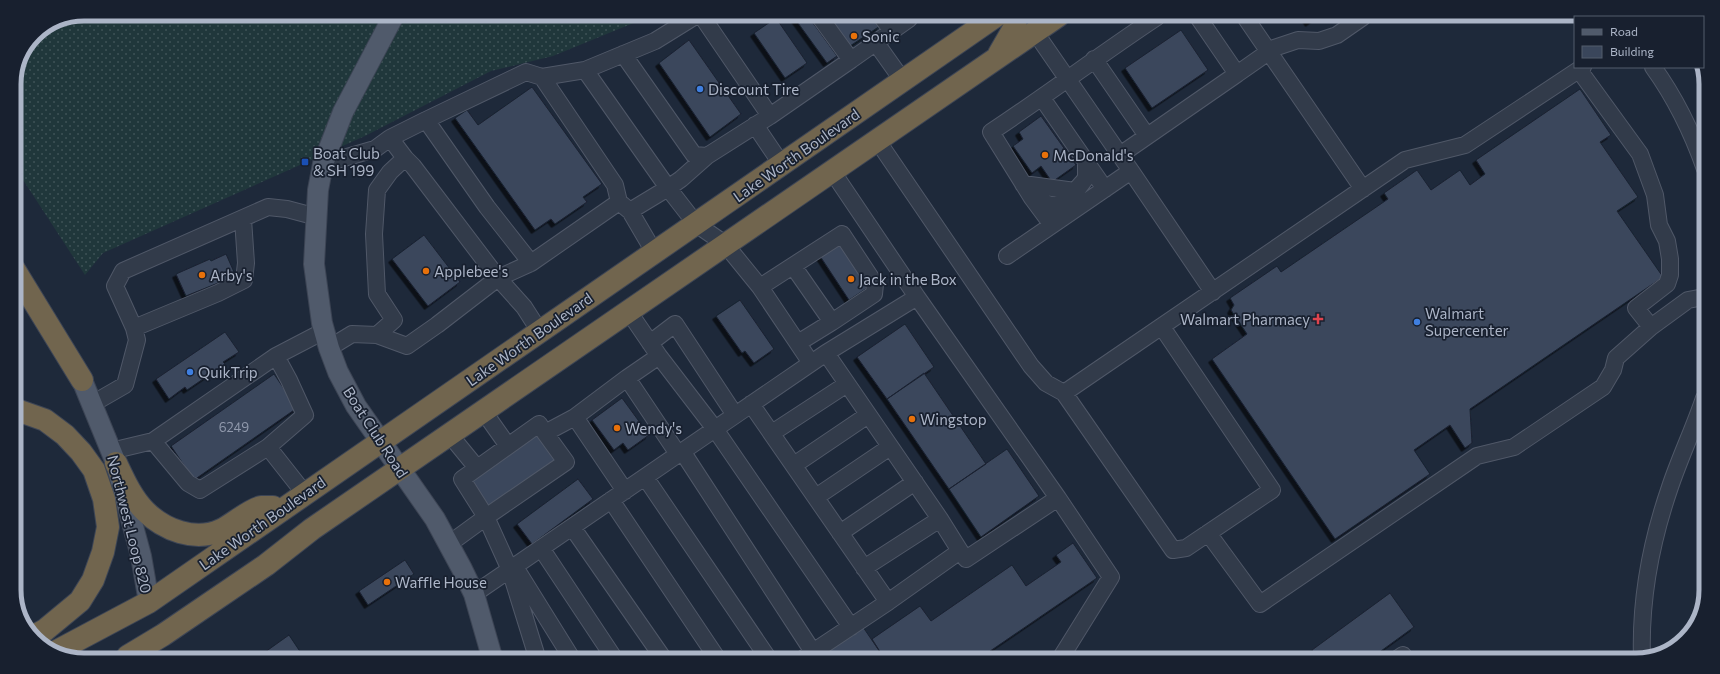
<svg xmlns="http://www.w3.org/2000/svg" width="1720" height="674" viewBox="0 0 1720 674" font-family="Commissioner,sans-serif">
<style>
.grass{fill:url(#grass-dots)}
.building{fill:#3a465b;stroke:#1a2231;filter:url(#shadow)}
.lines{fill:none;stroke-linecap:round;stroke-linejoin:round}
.minor-casing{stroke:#505868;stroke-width:18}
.major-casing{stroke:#3c4454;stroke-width:22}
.highway-casing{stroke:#3d4555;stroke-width:24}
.minor{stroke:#323b4a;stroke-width:16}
.major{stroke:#505a6b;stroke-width:20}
.highway{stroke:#71654e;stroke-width:22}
.food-dot{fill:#e8710a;stroke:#18202f;stroke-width:1.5}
.shop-dot{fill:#3f7fe0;stroke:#18202f;stroke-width:1.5}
.transit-dot{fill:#1a4fb4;stroke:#18202f;stroke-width:1.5}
.health-dot{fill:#e0444e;stroke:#18202f;stroke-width:1.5}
.labels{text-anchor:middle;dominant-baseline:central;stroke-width:3.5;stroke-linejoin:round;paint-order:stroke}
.number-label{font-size:13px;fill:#9099ac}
.poi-label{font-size:15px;fill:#acb5c7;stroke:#18202f;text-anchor:start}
.street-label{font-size:15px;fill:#acb5c7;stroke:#18202f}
.rim{fill:none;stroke:#acb5c7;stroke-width:5}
</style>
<defs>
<pattern id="grass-dots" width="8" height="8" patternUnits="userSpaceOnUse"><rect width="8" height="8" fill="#20373b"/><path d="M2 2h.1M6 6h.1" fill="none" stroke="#3e5256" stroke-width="1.8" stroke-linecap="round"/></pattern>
<filter id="shadow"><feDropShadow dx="-3.5" dy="3.5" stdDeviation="0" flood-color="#0009"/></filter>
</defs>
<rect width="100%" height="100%" fill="#1e293a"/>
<!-- grass -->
<path class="grass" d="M 84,14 L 653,15 L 553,56 L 491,71 L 365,136 L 103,253 L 85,275 L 14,166 L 14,80 L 35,34 L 58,19 Z"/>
<!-- building -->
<path class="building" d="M 793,16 L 808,16 L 837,56 L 827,63 Z
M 829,16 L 873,16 L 880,26 L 850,46 Z
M 1305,17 L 1317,17 L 1309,23 Z
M 776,18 L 807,63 L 785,78 L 754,33 Z
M 1181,30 L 1208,70 L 1152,108 L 1125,68 Z
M 689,40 L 741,114 L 710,137 L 659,63 Z
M 532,87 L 602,184 L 583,197 L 587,202 L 555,224 L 551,219 L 535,230 L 455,118 L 467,110 L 478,125 Z
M 1580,89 L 1611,135 L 1600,142 L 1638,197 L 1617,211 L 1663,277 L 1470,409 L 1472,443 L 1465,448 L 1450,425 L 1414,450 L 1430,474 L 1335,539 L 1212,359 L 1247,334 L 1231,310 L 1234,305 L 1230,298 L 1277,266 L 1281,272 L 1388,199 L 1384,193 L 1417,170 L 1431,190 L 1460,170 L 1470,185 L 1485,174 L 1476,160 Z
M 1041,116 L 1076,165 L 1052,182 L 1041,166 L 1032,173 L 1013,146 L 1023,139 L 1019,132 Z
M 424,235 L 460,282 L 428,306 L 392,259 Z
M 842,242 L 870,286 L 849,300 L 820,256 Z
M 226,254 L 234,272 L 226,275 L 228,279 L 186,296 L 176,274 L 210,259 L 211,261 Z
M 740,300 L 774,349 L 754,363 L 745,351 L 742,353 L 716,316 Z
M 905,324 L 934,367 L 887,399 L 857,357 Z
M 225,332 L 239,352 L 223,362 L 225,364 L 187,390 L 185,387 L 169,399 L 156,379 Z
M 924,373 L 986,464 L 949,489 L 887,399 Z
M 274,374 L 297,408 L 194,480 L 171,446 Z
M 622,398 L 649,435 L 628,450 L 623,443 L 614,450 L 592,420 Z
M 538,434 L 556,459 L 488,507 L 471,482 Z
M 1007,449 L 1039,496 L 981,537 L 949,489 Z
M 578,479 L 593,499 L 532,544 L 517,524 Z
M 1073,543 L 1097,578 L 980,658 L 884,658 L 872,639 L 920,606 L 931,621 L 1012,565 L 1026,586 L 1061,562 L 1056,555 Z
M 405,560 L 414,574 L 368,605 L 359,591 Z
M 1390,593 L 1414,627 L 1370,659 L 1318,659 L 1312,650 Z
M 863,627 L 884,658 L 818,658 Z
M 289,635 L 303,656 L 302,657 L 258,657 Z"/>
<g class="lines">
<defs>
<path id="minor" d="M 701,15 L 770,116 L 851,60
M 819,16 L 851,60 L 909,19
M 881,16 L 892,31
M 1245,17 L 1363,189
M 876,43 L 903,81
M 623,54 L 694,155 L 707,156 L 770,116
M 1094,59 L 1147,136
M 1653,67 C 1676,99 1692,132 1705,169
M 585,70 L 668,188 L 681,179 L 707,156
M 1579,70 L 1640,154 L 1655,195 L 1659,225 L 1667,241 L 1670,259 L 1670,275 L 1667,284 L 1636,308 L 1651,327
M 1237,74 L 1274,48 L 1298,40 L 1319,41 L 1337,35 L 1363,17
M 542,77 L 585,70 L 655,41 L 697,15
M 1042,98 L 1105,189
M 755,125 L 782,165
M 390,138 L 426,120 L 487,207 L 531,263 L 619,202 L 615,185 L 542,77 L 526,72 L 426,120
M 877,140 L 1031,366 L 1046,383 L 1064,393 L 1173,550 L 1186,548 L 1272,490 L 1162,327
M 1120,155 L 1237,74 L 1198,17
M 323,164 L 375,149 L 390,138 L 405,158 L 390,172 L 377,190 L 374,234 L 377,294 L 394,320 L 377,335 L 352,334 L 329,348
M 832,171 L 917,297
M 1131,171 L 1213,292
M 1023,184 L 1075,191 L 1082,183
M 1032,198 L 1053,206 L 1063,203 L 1071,198 L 1086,178 L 1086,160
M 619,202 L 630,211 L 668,188 L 696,224 L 725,244 L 760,287 L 811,363
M 630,211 L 654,252
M 1052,225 L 1032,198 L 991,132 C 1047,95 1101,54 1157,17
M 1007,256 L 1131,171 L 1035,32
M 531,263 L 498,278 L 524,307 L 540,332
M 760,287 L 842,234 L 875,284 L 874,294 L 832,322 L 793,266
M 629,312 L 659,356 L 715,429 L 851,627
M 134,328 L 218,293 L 244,280 L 246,263 L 243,219
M 377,335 L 407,346 L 437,325 L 498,278 L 413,166 L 405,158
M 650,343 L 675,324 L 735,415
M 798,343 L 832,322
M 826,353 L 917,297 L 1058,498 L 966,559 L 960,551
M 276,356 L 324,331
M 627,378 L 659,356
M 1064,393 L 1405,160 L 1465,145 L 1583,67
M 92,404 L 125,385 L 137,340 L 134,328 L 115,286 L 123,271 L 268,207 L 287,209 L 317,217
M 751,404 L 888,602
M 484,412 L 508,446
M 772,433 L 847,384
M 450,435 L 477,468
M 268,447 L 200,490 L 188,483 L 153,441 L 276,356 L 289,380 L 305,415 L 268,447 L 305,494
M 111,451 L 153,441
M 682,451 L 813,652
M 794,465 L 868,415
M 645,477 L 768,658
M 625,491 L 575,417 L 627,378 L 678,454
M 816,497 L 890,447
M 1058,498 L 1111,577 L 1060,659
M 611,500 L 717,658
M 572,527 L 663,658
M 840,533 L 915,482
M 1208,533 L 1260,604 L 1477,456 L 1514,447 L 1603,387 L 1613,370 L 1616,358 L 1651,327 L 1688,300 L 1704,297
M 449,544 L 486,517 L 462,479 L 539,424 L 545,433
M 541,548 L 614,658
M 515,567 L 571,657
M 864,568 L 940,519
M 474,594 L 826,353 L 940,519 L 960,551 L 888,602 L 804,658
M 537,657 L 510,570 L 486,517 L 566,462 L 545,433 L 575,417
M 1642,658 C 1640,600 1651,542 1670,487 C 1680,457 1694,428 1704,398
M 1397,659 L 1403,655"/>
<path id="major" d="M 394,15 L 343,112 L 323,164 L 318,190 L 314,264 L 322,323 L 329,348 L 338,372 L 356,406 L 435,519 L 462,569 L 474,594 L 492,657
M 82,380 L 116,463 L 141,556 L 149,602"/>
<path id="highway" d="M 999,54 L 1014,28 L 1017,16
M 14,269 L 82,380
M 14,409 L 45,420 L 65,435 L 81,452 L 94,470 L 104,499 L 108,527 L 103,552 L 93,580 L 80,601 L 45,630 L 34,636
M 116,463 C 124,480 132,498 145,511 C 164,530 195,542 221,530 C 232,525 250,509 261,507 C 264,507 269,507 273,507
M 55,652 L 149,602 L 996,16
M 128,656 L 163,635 L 266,565 L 312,529 L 1058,16"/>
</defs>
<!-- minor casing -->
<use href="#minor" class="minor-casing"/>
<!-- major casing -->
<use href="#major" class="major-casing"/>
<!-- highway casing -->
<use href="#highway" class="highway-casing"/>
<!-- minor -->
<use href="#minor" class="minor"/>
<!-- major -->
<use href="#major" class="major"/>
<!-- highway -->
<use href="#highway" class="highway"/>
</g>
<!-- markers -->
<g class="food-dot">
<circle cx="854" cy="36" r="4"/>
<circle cx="1045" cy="155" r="4"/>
<circle cx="426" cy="271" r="4"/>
<circle cx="202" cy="275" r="4"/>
<circle cx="851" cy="279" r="4"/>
<circle cx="912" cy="419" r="4"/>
<circle cx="617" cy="428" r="4"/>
<circle cx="387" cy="582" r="4"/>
</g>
<g class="shop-dot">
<circle cx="700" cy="89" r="4"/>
<circle cx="1417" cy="322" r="4"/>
<circle cx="190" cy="372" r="4"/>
</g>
<rect class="transit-dot" x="301" y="158" width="8" height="8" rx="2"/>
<path class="health-dot" d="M1316 313h4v4h4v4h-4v4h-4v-4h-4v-4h4z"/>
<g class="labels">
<!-- number labels -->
<g class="number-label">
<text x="234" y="427">6249</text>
</g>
<!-- poi labels -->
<g class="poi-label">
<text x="862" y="36">Sonic</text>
<text x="708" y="89">Discount Tire</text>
<text x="313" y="153">Boat Club<tspan x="313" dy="17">&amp; SH 199</tspan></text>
<text x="1053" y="155">McDonald's</text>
<text x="434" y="271">Applebee's</text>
<text x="210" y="275">Arby's</text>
<text x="859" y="279">Jack in the Box</text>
<text x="1425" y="313">Walmart<tspan x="1425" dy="17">Supercenter</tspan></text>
<text x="1310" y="319" text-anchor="end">Walmart Pharmacy</text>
<text x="198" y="372">QuikTrip</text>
<text x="920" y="419">Wingstop</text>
<text x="625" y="428">Wendy's</text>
<text x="395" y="582">Waffle House</text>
</g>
<!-- street labels -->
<g class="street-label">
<text transform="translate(796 155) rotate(-35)">Lake Worth Boulevard</text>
<text transform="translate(529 339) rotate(-35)">Lake Worth Boulevard</text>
<text transform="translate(376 432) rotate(57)">Boat Club Road</text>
<text transform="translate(262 523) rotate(-35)">Lake Worth Boulevard</text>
<text transform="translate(130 524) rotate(76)">Northwest Loop 820</text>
</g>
</g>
<!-- crop -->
<path d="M0 0H1720V674H0ZM84 21H1636A63 63 0 0 1 1699 84V590A63 63 0 0 1 1636 653H84A63 63 0 0 1 21 590V84A63 63 0 0 1 84 21Z" fill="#18202f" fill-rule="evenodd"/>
<path class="rim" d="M84 21H1636A63 63 0 0 1 1699 84V590A63 63 0 0 1 1636 653H84A63 63 0 0 1 21 590V84A63 63 0 0 1 84 21Z"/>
<!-- legend -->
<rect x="1574" y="16" width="130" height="52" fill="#18202f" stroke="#535c6c"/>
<rect x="1582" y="29" width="20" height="6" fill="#505a6b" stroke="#535c6c"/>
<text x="1610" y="36" font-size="12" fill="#acb5c7">Road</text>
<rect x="1582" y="46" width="20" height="12" fill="#3a465b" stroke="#535c6c"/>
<text x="1610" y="56" font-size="12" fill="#acb5c7">Building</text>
</svg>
